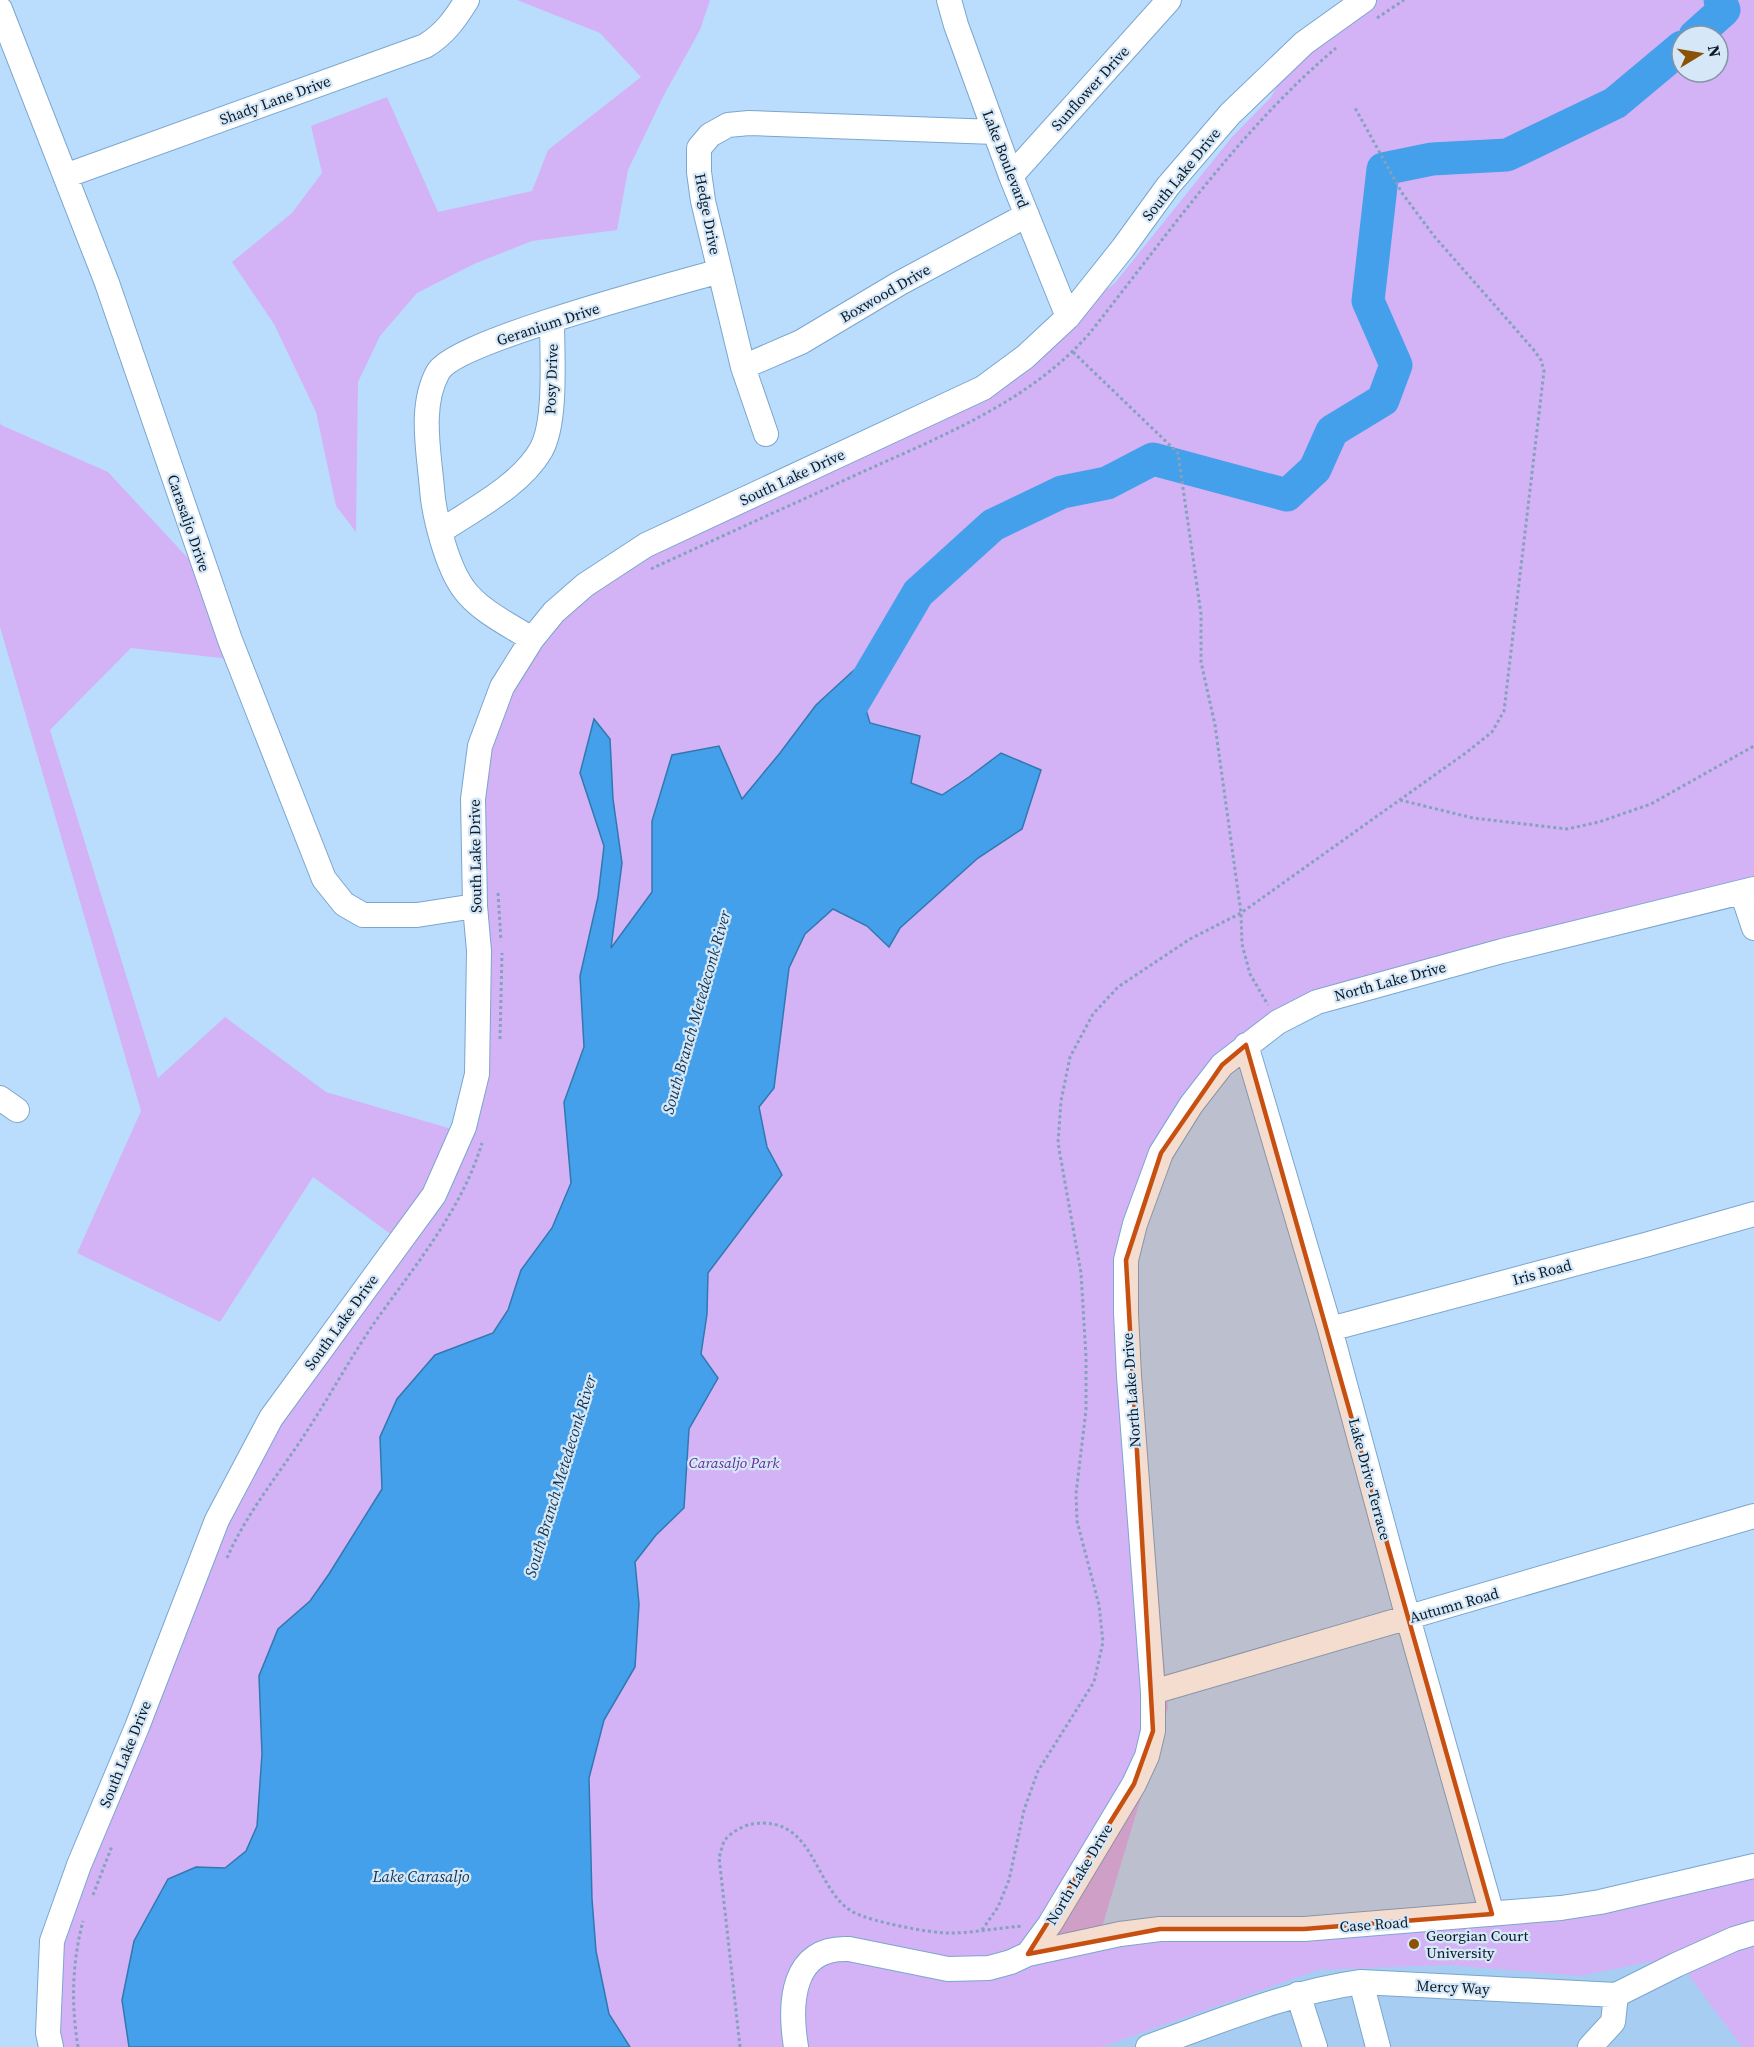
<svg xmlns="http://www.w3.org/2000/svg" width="1754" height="2047" viewBox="0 0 1754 2047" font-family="'Source Serif 4',serif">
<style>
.built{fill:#a7cef2}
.green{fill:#d3b3f6;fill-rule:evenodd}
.water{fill:#44a0ea;stroke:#3278b0;stroke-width:1.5}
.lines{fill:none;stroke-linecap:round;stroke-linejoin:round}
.river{stroke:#44a0ea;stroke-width:33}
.minor-casing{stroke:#7ba6cd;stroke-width:26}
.path{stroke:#84a2bd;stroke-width:3;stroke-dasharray:3 3;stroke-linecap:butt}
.minor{stroke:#fff;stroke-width:24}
.marked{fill:#c75010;fill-opacity:0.2;stroke:#c75010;stroke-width:4.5;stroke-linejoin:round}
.poi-dot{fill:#8a5305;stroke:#d6e8f8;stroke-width:2}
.labels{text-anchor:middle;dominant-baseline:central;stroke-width:4.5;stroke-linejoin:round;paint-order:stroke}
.street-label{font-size:15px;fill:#091a28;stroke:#d6e8f8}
.park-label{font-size:15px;font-style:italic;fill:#692b98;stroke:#d6e8f8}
.poi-label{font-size:15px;fill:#091a28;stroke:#d6e8f8;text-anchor:start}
.water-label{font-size:16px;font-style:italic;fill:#0d3350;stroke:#d6e8f8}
</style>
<rect width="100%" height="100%" fill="#baddfe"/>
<!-- built -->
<path class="built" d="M 1754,1866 L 1754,2047 L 735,2047 L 1028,1954 L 1492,1914 Z"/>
<!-- green -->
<path class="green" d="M 517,0 L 710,0 L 700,30 L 664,95 L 628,170 L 617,230 L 532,241 L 474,264 L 417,293 L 380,336 L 358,382 L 356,532 L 336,506 L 316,412 L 274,324 L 232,262 L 292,213 L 322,173 L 311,126 L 387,97 L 438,212 L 532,191 L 548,150 L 641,77 L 600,33 Z
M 1378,0 L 1754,0 L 1754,889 L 1308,1006 L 1191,1105 L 1131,1261 L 1168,1708 L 1099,1937 L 1602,1906 L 1754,1861 L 1754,2047 L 1742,2047 L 1684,1969 L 1649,1962 L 1580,1976 L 1448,1965 L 1318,1970 L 1102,2047 L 51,2047 L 52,1941 L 217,1520 L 400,1241 L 313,1177 L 220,1322 L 77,1253 L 141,1111 L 0,627 L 0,422 L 1,425 L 108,472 L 198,569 L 230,659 L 131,648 L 50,730 L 158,1078 L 225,1017 L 326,1092 L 462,1132 L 464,1127 L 473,799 L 502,687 L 585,585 L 972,393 L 1068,317 L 1114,284 L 1232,137 L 1271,97 L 1300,47 L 1351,9 ZM 1682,36 L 1718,36 L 1718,72 L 1682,72 Z"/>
<!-- water -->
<path class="water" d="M 854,670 L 870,723 L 920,736 L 911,783 L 942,795 L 969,777 L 1001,753 L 1041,770 L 1022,829 L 978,858 L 900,928 L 889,947 L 867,926 L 833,909 L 805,934 L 789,968 L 774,1088 L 759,1107 L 767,1147 L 782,1175 L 708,1273 L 707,1314 L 701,1354 L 718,1378 L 689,1429 L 684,1508 L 656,1535 L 635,1562 L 639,1604 L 635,1667 L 604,1720 L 589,1778 L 592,1899 L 596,1951 L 609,2014 L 630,2047 L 129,2047 L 122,2000 L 134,1941 L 168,1879 L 196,1867 L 225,1868 L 246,1851 L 257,1826 L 262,1754 L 259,1676 L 278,1629 L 310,1601 L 329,1574 L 382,1489 L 380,1437 L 397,1399 L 435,1355 L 493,1333 L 508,1310 L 521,1270 L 552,1228 L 571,1183 L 564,1102 L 584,1047 L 580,976 L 598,897 L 604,846 L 580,773 L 594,719 L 610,739 L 613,799 L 622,863 L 611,948 L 652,892 L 652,821 L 672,755 L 719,746 L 742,799 L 780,753 L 816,705 Z"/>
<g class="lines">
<!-- river -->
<path class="river" d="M 1695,36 L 1724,10 L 1720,0
M 838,729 L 918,593 L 993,525 L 1062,492 L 1107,483 L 1153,459 L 1287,495 L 1315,469 L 1332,431 L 1383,400 L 1396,365 L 1368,301 L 1383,169 L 1432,159 L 1507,155 L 1615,103 L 1682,47"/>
<defs>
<path id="minor" d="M 949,0 L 956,25 L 1011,176 L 1068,317
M 0,9 L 107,283 L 230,640 L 324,879 L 344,904 L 363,915 L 417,915 L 475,906
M 65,176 L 425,46 C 445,34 455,19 467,0
M 1011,176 L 1169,0
M 743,367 L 801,342 L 900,283 L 1027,215
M 766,434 L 743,367 L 703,201 L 699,172 L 699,148 L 710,135 L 728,125 L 749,123 L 995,132
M 441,531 C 474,509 521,485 541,450 C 557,422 552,354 552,321
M 532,639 C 511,626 478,610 463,588 C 447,566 434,516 432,489 C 429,452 419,406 438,372 C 456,341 675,284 720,271
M 1742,892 L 1754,928
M 1246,1045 L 1330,1329 L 1408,1618 L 1492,1914
M 0,1098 L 17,1110
M 1330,1329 L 1645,1245 L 1754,1214
M 1153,1692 L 1754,1516
M 1028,1954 L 1120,1934 L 1160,1929 L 1304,1929 L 1561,1908 L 1600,1902 L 1754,1866
M 1361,1982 L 1378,2047
M 1298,1994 L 1315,2047
M 51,2047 L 48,2033 L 52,1941 L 79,1865 L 137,1727 L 217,1520 L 271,1418 L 434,1195 L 464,1127 L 477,1074 L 479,951 L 475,906 L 473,799 L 480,746 L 502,687 L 532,639 L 554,612 L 585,585 L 646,545 L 983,388 L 1025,357 L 1068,317 L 1123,248 L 1168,186 L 1230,114 L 1304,43 L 1364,0
M 796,2047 C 789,2004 791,1946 849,1949 L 948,1969 L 989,1968 L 1011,1962 L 1028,1954 L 1050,1924 L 1134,1784 L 1147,1756 L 1153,1731 L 1153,1692 L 1129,1376 L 1126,1313 L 1126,1260 L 1135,1224 L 1161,1153 L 1191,1105 L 1222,1065 L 1278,1022 L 1317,1002 L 1502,951 L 1754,889
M 1148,2047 C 1218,2022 1288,1992 1361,1982 L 1616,1995 L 1676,1965 L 1734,1939 L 1754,1933
M 1590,2047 L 1613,2022 L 1616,1995"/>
</defs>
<!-- minor casing -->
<use href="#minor" class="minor-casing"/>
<!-- path -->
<path class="path" d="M 1377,18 L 1404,0
M 1073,352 L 1178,453 L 1201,614 L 1201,662 L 1215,725 L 1241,913 L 1242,944 L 1250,974 L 1268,1005
M 651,569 C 720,537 789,506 858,474 C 939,437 1028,403 1089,334 C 1166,237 1241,128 1336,48
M 1400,800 L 1473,818 L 1567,829 L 1599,822 L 1651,804 L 1754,746
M 498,893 L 501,941
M 500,1039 L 502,953
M 227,1558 C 247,1512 280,1473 307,1431 C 331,1394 352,1355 377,1319 C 417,1263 462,1209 482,1143
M 93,1895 L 112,1846
M 982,1930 L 998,1907 L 1009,1880 L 1024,1810 L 1038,1771 L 1094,1682 L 1103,1642 L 1099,1605 L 1077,1521 L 1076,1494 L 1086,1410 L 1086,1357 L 1081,1273 L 1058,1143 L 1061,1101 L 1070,1057 L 1093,1014 L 1118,987 L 1190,939 L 1241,913 L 1467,752 L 1492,732 L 1504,711 L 1544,371 L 1541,360 L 1533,349 L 1434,236 L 1402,193 L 1354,106
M 78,2047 C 71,2004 72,1963 83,1921
M 740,2047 L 719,1857 C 721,1853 722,1844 725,1840 C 730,1833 744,1825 752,1824 C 817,1814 813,1892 855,1913 C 873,1922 929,1933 949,1933 C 973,1933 998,1928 1022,1926"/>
<!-- minor -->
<use href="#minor" class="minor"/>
</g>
<!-- marked area -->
<path class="marked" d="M 1246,1045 L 1492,1914 L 1304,1929 L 1160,1929 L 1028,1954 L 1134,1784 L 1153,1731 L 1126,1260 L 1161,1153 L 1222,1065 Z"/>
<!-- markers -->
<circle class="poi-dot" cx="1414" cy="1944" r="6"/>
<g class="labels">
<!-- street labels -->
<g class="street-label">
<text transform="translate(1090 88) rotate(-48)">Sunflower Drive</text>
<text transform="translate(275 100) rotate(-20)">Shady Lane Drive</text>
<text transform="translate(1006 159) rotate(69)">Lake Boulevard</text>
<text transform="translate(1181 174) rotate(-51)">South Lake Drive</text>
<text transform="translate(708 214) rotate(79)">Hedge Drive</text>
<text transform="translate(885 293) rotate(-30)">Boxwood Drive</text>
<text transform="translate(548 324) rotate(-18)">Geranium Drive</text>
<text transform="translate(551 379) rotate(-88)">Posy Drive</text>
<text transform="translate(792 477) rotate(-25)">South Lake Drive</text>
<text transform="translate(189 523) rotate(71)">Carasaljo Drive</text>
<text transform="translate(475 856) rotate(-91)">South Lake Drive</text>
<text transform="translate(1390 981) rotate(-15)">North Lake Drive</text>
<text transform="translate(1542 1272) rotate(-15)">Iris Road</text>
<text transform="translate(341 1322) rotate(-54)">South Lake Drive</text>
<text transform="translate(1131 1390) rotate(-94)">North Lake Drive</text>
<text transform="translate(1370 1479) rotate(75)">Lake Drive Terrace</text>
<text transform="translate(1454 1605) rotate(-16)">Autumn Road</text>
<text transform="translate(125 1754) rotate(-68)">South Lake Drive</text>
<text transform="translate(1079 1874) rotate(-59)">North Lake Drive</text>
<text transform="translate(1374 1924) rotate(-4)">Case Road</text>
<text transform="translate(1453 1987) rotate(3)">Mercy Way</text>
</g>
<!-- park labels -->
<g class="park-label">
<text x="734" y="1462">Carasaljo Park</text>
</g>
<!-- poi labels -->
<g class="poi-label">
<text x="1426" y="1935">Georgian Court<tspan x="1426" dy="17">University</tspan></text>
</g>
<!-- water labels -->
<g class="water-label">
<text transform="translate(696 1012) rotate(-74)">South Branch Metedeconk River</text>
<text transform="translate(560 1476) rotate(-73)">South Branch Metedeconk River</text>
<text x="421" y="1876">Lake Carasaljo</text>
</g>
</g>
<!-- north arrow -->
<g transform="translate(1700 54) rotate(79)"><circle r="28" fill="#d6e8f8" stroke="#8496a5" stroke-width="1.5"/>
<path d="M0-4.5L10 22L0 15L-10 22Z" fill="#8a5305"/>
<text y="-9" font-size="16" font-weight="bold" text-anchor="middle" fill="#091a28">N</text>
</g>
</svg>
